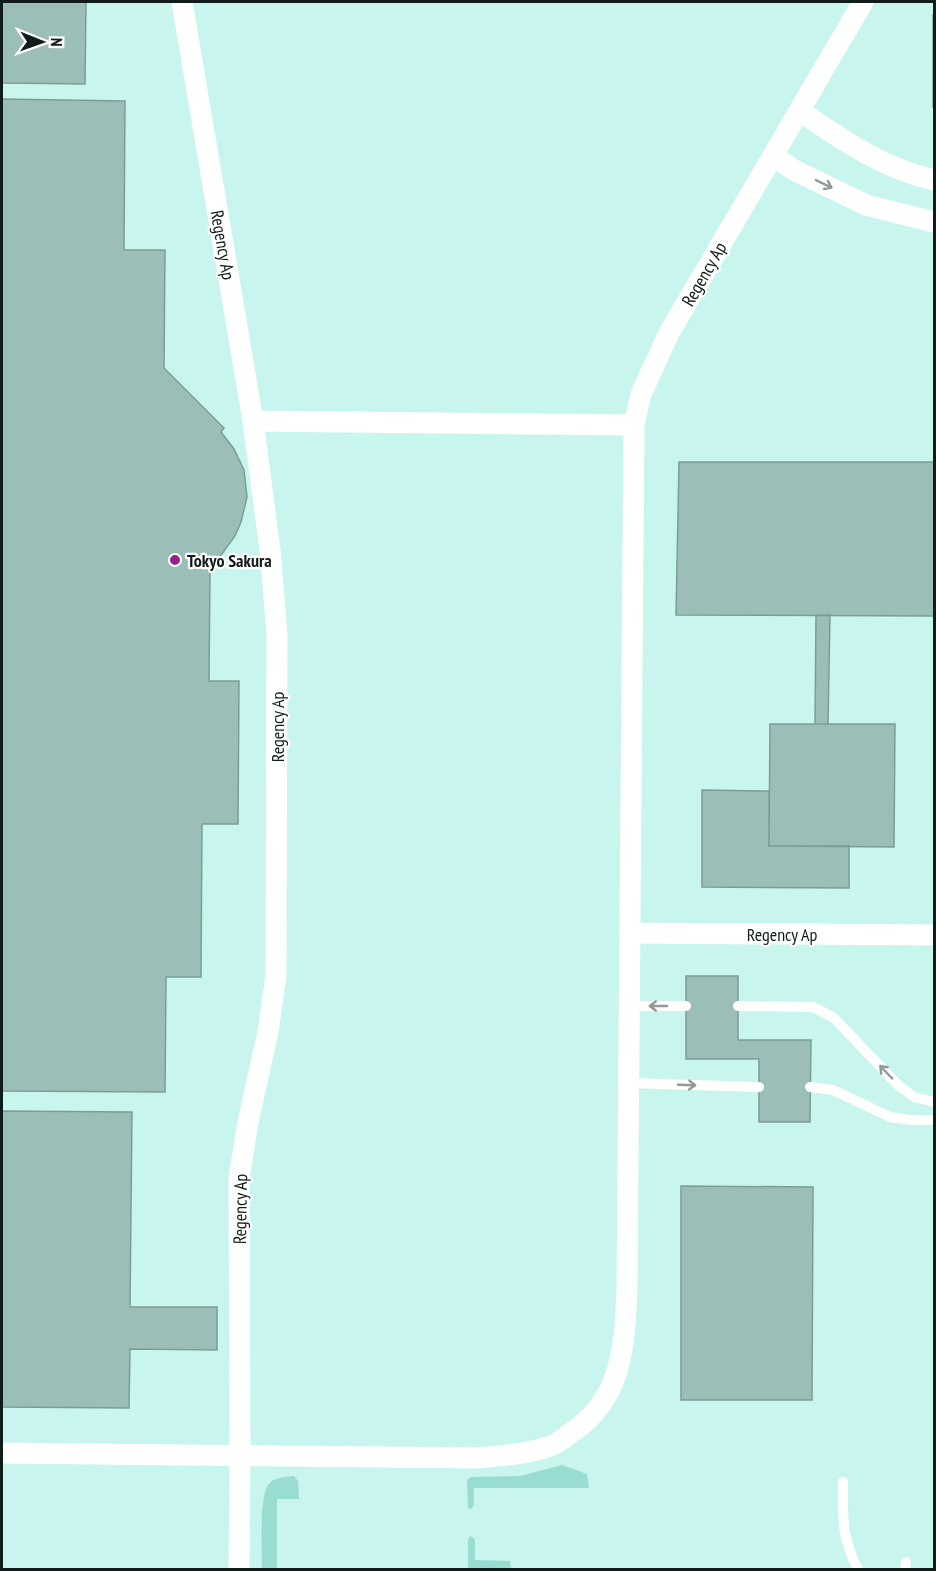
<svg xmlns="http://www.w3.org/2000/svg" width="936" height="1571" viewBox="0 0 936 1571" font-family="'PT Sans Narrow',sans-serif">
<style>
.built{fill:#c8f5ed}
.green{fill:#99ddd2}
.building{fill:#9cbeb8;stroke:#7c9d97;stroke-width:1.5}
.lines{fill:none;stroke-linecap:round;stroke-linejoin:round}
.lane{stroke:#fff;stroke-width:10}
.street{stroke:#fff;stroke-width:21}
.oneway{stroke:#939998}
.poi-dot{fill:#932586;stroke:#fff;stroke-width:2}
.labels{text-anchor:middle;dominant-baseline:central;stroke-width:4.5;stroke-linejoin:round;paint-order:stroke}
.street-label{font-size:18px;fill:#101c1a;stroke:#fff}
.poi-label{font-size:18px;font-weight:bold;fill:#101c1a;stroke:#fff;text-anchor:start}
</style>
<rect width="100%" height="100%" fill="#dbfef7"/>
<!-- built -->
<path class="built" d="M 2,2 L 934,2 L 934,1569 L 2,1569 Z"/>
<!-- green -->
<path class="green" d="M 562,1465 L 587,1474 L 589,1488 L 474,1488 L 474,1505 L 471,1509 L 468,1508 L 467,1480 L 471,1477 L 520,1476 Z
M 294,1476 L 298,1481 L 299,1499 L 277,1499 L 277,1569 L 262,1569 C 262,1552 259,1498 268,1485 C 274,1477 284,1477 294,1476 Z
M 470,1536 L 475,1539 L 475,1560 L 510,1561 L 511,1569 L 468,1569 L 468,1540 Z"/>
<!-- building -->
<path class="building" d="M 2,2 L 86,2 L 85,84 L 2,83 Z
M 933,15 L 934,15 L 934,107 L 933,107 Z
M 2,99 L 125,101 L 124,250 L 165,250 L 164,368 L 224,428 L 221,432 L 234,449 L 244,470 L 247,497 L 241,522 L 235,536 L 219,558 L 222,562 L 210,573 L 209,681 L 239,681 L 238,824 L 202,824 L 201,977 L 166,977 L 165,1092 L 2,1091 Z
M 679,462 L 934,462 L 934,616 L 676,615 Z
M 816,615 L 830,615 L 828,724 L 815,724 Z
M 770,724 L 895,724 L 894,847 L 769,846 Z
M 702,790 L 769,791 L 769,846 L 849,846 L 849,888 L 702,887 Z
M 686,976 L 738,976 L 738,1040 L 811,1040 L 810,1122 L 759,1122 L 759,1059 L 686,1059 Z
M 2,1111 L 132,1112 L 130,1307 L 217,1307 L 217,1350 L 130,1349 L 129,1408 L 2,1407 Z
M 681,1186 L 813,1187 L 812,1400 L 681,1400 Z"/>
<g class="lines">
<!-- lane -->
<path class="lane" d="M 629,1006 L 686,1006
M 738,1006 L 813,1007 L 834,1018 L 899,1086 L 914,1097 L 934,1102
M 628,1083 L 759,1087
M 810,1087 L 833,1090 L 890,1117 L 911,1120 L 934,1120
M 843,1482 C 843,1519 841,1535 858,1570
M 905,1570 L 906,1562"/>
<!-- street -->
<path class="street" d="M 182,2 L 253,421 L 270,550 L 277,634 L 276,976 L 268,1032 L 248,1122 L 239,1178 L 240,1456 L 239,1570
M 800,111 C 842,140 884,169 934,180
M 773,156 L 794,170 L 866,205 L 934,222
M 253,421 L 634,425
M 630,933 L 934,935
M 2,1453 L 480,1458 C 504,1455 530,1454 553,1445 C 560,1442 566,1436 572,1432 C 623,1399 625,1342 627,1288 L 634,425 L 641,394 L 669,333 L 863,2"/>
</g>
<!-- one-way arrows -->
<defs><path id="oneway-shaft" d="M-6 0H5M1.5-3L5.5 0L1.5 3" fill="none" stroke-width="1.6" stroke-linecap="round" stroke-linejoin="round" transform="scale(1.5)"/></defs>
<g class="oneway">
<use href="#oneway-shaft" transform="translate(824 184) rotate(26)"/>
<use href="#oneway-shaft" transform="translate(658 1006) rotate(180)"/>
<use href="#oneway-shaft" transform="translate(886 1072) rotate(-134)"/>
<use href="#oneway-shaft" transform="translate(687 1085) rotate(2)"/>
</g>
<!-- markers -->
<circle class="poi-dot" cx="175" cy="560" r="6"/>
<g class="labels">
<!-- street labels -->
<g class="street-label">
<text transform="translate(223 245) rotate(80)">Regency Ap</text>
<text transform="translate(704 274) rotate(-60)">Regency Ap</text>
<text transform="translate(277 727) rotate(-90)">Regency Ap</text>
<text x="782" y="934">Regency Ap</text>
<text transform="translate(240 1209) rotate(-89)">Regency Ap</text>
</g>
<!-- poi labels -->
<g class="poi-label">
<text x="187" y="560">Tokyo Sakura</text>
</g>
</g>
<!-- border -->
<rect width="936" height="1571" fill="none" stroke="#101c1a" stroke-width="6"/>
<!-- north arrow -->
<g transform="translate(42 42) rotate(91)" stroke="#ffffff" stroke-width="4.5" paint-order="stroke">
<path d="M0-4.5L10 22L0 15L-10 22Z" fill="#101c1a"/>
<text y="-9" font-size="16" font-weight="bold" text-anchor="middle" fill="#101c1a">N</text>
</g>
</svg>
